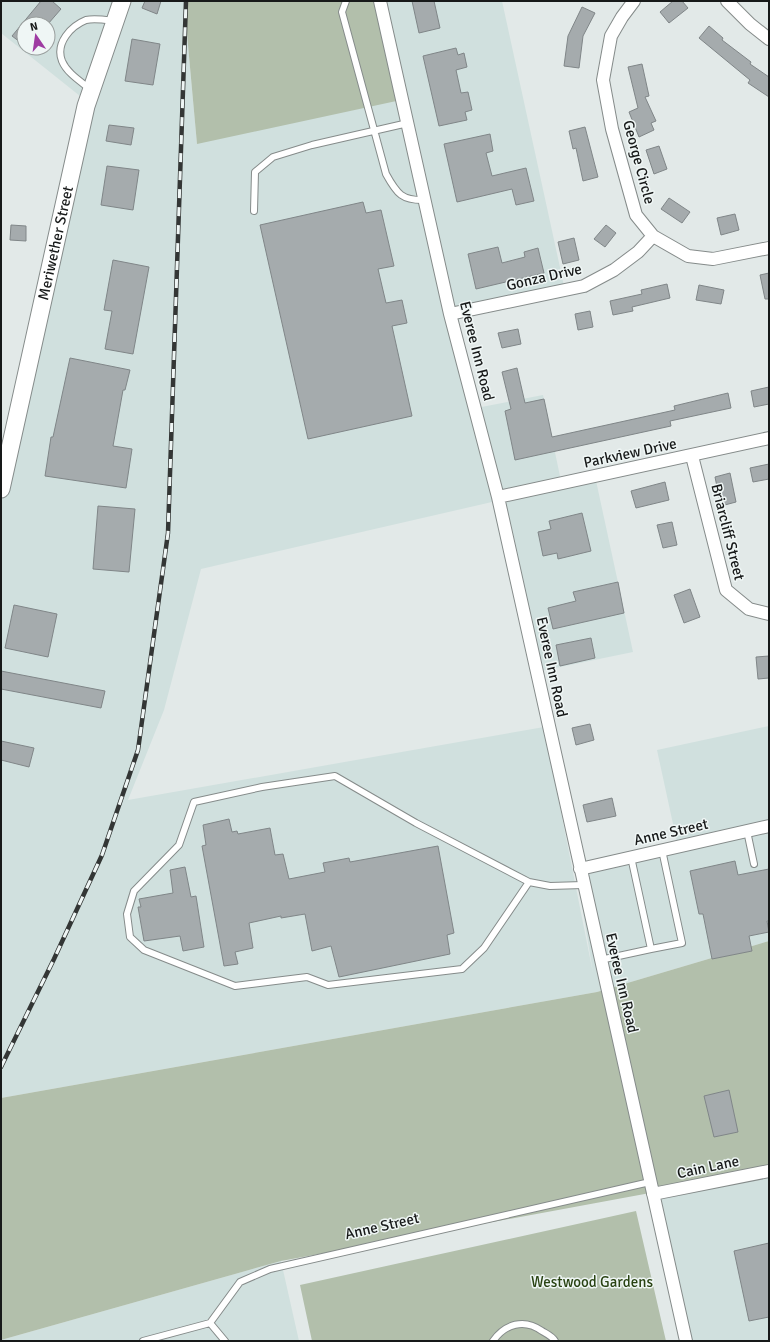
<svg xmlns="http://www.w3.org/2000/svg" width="770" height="1342" viewBox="0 0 770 1342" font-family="Signika,sans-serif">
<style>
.built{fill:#d0e0de;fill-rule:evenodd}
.green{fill:#b2bfab}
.building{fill:#a5abad;stroke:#808688}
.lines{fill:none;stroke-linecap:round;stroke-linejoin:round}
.lane-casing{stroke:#858b8a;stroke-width:8}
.street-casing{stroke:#858b8a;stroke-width:14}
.secondary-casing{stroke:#858b8a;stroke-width:19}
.lane{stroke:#fff;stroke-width:6}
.street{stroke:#fff;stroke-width:12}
.secondary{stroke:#fff;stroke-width:17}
.rail-casing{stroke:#333635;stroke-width:4.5}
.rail{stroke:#eff6f5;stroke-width:3;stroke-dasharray:9;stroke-linecap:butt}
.labels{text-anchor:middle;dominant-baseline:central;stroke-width:3;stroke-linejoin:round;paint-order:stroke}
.street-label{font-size:15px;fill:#171919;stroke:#eff6f5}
.park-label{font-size:15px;fill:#294313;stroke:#eff6f5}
</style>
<rect width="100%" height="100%" fill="#e2e9e8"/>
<!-- built -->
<path class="built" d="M 1,1 L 184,1 L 197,144 L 378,1 L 502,1 L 566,295 L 451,320 L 471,409 L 543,395 L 561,481 L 595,476 L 633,652 L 531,673 L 492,502 L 201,569 L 164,710 L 128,800 L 544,727 L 593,973 L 576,869 L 678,847 L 657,750 L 769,726 L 769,941 L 597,992 L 1,1098 L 1,485 L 85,100 L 1,33 ZM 24,24 L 48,24 L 48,48 L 24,48 Z
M 769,1167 L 769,1341 L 685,1341 L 650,1193 Z
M 281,1261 L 299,1341 L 1,1341 L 1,1340 Z"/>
<!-- green -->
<path class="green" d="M 184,1 L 378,1 L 401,100 L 197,144 Z
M 769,941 L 769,1167 L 650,1193 L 281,1261 L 1,1340 L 1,1098 L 597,992 Z
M 636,1211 L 666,1341 L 312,1341 L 300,1285 Z"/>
<!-- building -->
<path class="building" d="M 41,1 L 52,1 L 61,9 L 48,24 L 24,24 L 24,45 L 12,36 Z
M 145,1 L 161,1 L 157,14 L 142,8 Z
M 412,1 L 434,1 L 440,28 L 419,33 Z
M 673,1 L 682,1 L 688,8 L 669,23 L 660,12 Z
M 582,7 L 595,13 L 583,36 L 579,68 L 564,66 L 568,36 Z
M 709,26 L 723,38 L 722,40 L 751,62 L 750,64 L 769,77 L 769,97 L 748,83 L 750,80 L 699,38 Z
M 132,39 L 160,44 L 153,85 L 125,81 Z
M 456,48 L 458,55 L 464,53 L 467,67 L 456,70 L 461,93 L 468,92 L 472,110 L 465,112 L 467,120 L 439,126 L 423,56 Z
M 642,64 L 649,96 L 645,97 L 656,121 L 651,123 L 654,130 L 639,137 L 629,112 L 638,108 L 628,67 Z
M 109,125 L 134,128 L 131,145 L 106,141 Z
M 585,127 L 598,177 L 583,181 L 576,148 L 573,149 L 569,131 Z
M 490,134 L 493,151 L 486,153 L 492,176 L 526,168 L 534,201 L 516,205 L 512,189 L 457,202 L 444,144 Z
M 659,146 L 667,169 L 654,174 L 646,150 Z
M 107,166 L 139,170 L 133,210 L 101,205 Z
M 669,198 L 690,212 L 682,223 L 661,209 Z
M 363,202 L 366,213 L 381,210 L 394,266 L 378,269 L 386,303 L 402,300 L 407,323 L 392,326 L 412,416 L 308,439 L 260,225 Z
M 735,214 L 739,230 L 721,235 L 717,218 Z
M 11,225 L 26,226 L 26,241 L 10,240 Z
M 606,225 L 616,233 L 605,247 L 594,239 Z
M 574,238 L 579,260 L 563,264 L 558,242 Z
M 498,247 L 502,263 L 525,257 L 524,252 L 538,248 L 544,273 L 476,289 L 468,254 Z
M 113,260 L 149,267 L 133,354 L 105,349 L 112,311 L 104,310 Z
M 769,273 L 769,299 L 765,299 L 760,275 Z
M 667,284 L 670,298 L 632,307 L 633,311 L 613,315 L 610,301 L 642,294 L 641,290 Z
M 699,285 L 724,290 L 721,304 L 696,300 Z
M 590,311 L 593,327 L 578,330 L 575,314 Z
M 518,329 L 521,344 L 502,348 L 498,333 Z
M 70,358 L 130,370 L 125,390 L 123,390 L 113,446 L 132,449 L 126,488 L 45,476 L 51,437 L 53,437 Z
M 517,368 L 525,403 L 544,399 L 552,437 L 675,410 L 674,406 L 728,393 L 731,408 L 670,421 L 671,426 L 515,460 L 505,411 L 511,409 L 502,372 Z
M 769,387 L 769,404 L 754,407 L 751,391 Z
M 769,464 L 769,479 L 753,482 L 750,468 Z
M 730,473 L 736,502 L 721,506 L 715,477 Z
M 665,482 L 669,500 L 636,508 L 631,491 Z
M 98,506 L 135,509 L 129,572 L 93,569 Z
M 582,513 L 591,551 L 558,559 L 557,553 L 543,556 L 538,532 L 551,529 L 549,521 Z
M 672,522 L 677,545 L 663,548 L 657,525 Z
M 618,582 L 624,613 L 553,629 L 548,608 L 576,601 L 573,592 Z
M 690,589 L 700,617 L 684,623 L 674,595 Z
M 14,605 L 57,614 L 48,657 L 5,648 Z
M 591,638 L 595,658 L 560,666 L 556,645 Z
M 769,656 L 769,678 L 758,679 L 756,657 Z
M 1,671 L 105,691 L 101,708 L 1,689 Z
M 590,724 L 594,740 L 576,745 L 572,728 Z
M 1,741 L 34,748 L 29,767 L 1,760 Z
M 612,798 L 616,816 L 587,822 L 583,805 Z
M 229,819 L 232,832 L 237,831 L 238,834 L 270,828 L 275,855 L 283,854 L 289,879 L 325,872 L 323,863 L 349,858 L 350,862 L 438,846 L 454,933 L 447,935 L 450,954 L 339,977 L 331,946 L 312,951 L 305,914 L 281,918 L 281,916 L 249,923 L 253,948 L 235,952 L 238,964 L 224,966 L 202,846 L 206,845 L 203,825 Z
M 735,861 L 738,875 L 769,869 L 769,921 L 767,921 L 769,932 L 749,936 L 752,951 L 712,959 L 703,914 L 699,914 L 690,871 Z
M 185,867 L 191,897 L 196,896 L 204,947 L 183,951 L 180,936 L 144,941 L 138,907 L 141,907 L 139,899 L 173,893 L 170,870 Z
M 729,1090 L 738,1132 L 714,1137 L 704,1096 Z
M 769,1243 L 769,1317 L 749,1321 L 734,1251 Z"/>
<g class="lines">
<defs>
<path id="lane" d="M 346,1 L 342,12 L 386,174 C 397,194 402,201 426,200
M 90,89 C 80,81 67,73 62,61 C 55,43 71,26 86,20 C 95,18 106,20 114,21
M 254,211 L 255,172 L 273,157 L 312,145 L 408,123
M 747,831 L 754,864
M 529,882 L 484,948 L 462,969 L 328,985 L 307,977 L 235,986 L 144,950 L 130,937 L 127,914 L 134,891 L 179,845 L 194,802 L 262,787 L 335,776 L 416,823 L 529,882 L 550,886 L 583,885
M 651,949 L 682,943 L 662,850
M 600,960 L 651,949 L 631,857
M 210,1323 L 225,1341
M 143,1341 L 210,1323 L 240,1282 L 270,1269 L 650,1182
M 493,1341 C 505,1324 524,1318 542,1331 C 547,1334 552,1336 555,1341"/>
<path id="street" d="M 380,1 L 450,314 L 498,497 L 686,1341
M 634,1 L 622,17 L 611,36 L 603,80 L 612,129 L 636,215 L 653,236 L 688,256 L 713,259 L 769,248
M 727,1 L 750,24 L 769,39
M 450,314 L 584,286 L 614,270 L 638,252 L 653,236
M 692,456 L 726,590 L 749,609 L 769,614
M 498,497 L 769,438
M 580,869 L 769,826
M 653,1194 L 769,1171"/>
<g id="secondary">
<path id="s1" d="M 1,489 L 86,106 L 122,1"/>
</g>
</defs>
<!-- lane casing -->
<use href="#lane" class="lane-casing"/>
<!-- street casing -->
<use href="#street" class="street-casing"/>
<!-- secondary casing -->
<use href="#secondary" class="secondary-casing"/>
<!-- lane -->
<use href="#lane" class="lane"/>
<!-- street -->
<use href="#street" class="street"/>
<!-- secondary -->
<use href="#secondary" class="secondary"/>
<defs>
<path id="rail" d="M 1,1067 L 54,959 L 102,855 L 138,750 L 168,533 L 186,1"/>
</defs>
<!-- rail casing -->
<use href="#rail" class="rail-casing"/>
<!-- rail -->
<use href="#rail" class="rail"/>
</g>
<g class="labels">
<!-- street labels -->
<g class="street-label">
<text transform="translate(639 162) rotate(75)">George Circle</text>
<text stroke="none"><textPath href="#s1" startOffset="252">Meriwether Street</textPath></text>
<text transform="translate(544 277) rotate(-13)">Gonza Drive</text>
<text transform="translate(477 351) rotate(76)">Everee Inn Road</text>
<text transform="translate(630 453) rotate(-12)">Parkview Drive</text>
<text transform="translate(728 532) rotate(76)">Briarcliff Street</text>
<text transform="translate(552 667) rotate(78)">Everee Inn Road</text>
<text transform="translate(671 832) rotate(-13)">Anne Street</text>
<text transform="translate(622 983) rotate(77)">Everee Inn Road</text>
<text transform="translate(708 1167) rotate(-12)">Cain Lane</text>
<text transform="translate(382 1226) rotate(-13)">Anne Street</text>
</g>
<!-- park labels -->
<g class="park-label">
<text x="592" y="1282">Westwood Gardens</text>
</g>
</g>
<!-- border -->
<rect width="770" height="1342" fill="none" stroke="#171919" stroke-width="4"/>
<!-- north arrow -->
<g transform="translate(36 36) rotate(347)"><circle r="19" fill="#eff6f5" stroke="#999e9d"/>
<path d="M0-3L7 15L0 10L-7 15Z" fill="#9e3ba2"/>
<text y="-6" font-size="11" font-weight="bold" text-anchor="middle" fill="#171919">N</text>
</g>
</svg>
